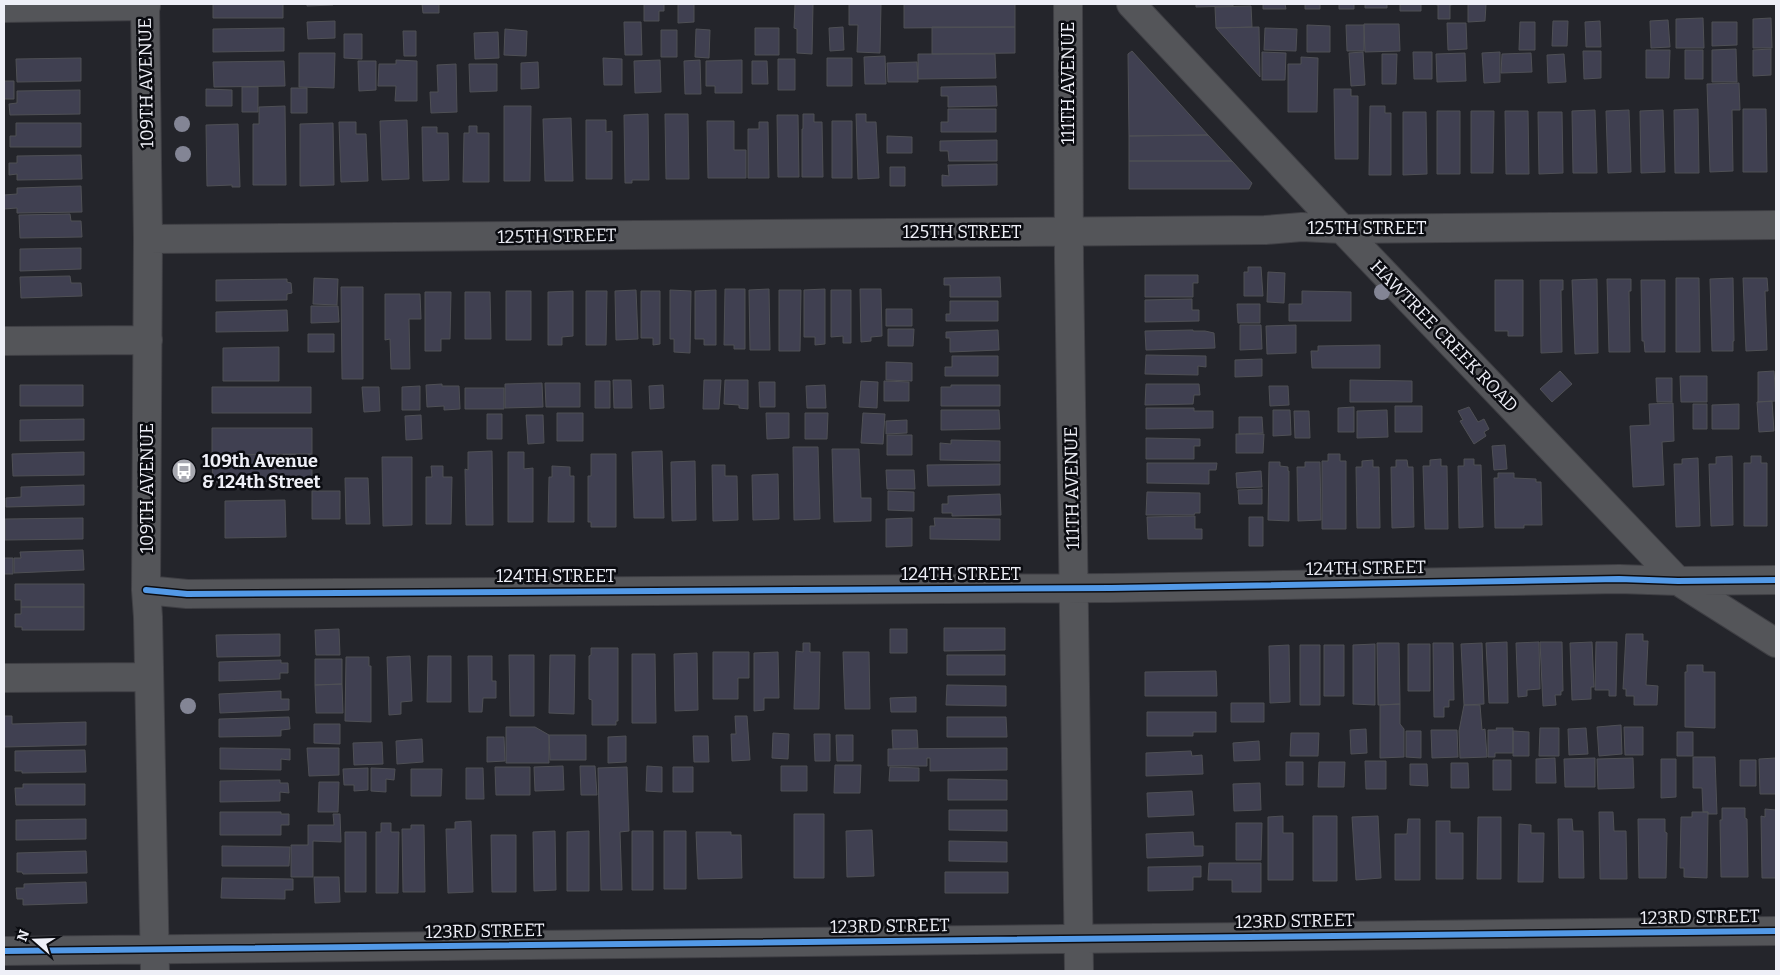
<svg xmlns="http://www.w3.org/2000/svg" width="1780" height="975" viewBox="0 0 1780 975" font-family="Bitter,serif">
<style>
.building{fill:#404051;stroke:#4f5055}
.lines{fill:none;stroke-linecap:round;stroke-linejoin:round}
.minor-casing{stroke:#3f3f44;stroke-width:30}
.minor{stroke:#545559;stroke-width:28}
.cycleway-casing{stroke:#0b0c11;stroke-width:9}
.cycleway{stroke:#5399e6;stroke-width:6}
.tree{fill:#838595}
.labels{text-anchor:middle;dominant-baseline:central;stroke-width:5;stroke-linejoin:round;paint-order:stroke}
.street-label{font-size:18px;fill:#eeeff7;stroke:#0b0c11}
.poi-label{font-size:18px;font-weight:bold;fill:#eeeff7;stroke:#0b0c11;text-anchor:start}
</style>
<rect width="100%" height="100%" fill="#24252b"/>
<!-- building -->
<path class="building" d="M 213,4 L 283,4 L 283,18 L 213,18 Z
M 307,4 L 333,4 L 333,5 L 307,6 Z
M 422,4 L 439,4 L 439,13 L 423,13 Z
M 644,4 L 664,4 L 664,11 L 659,11 L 659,21 L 644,21 Z
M 678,4 L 694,4 L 694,22 L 678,23 Z
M 795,4 L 813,4 L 812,54 L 797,53 L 797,29 L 794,28 Z
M 849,4 L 881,4 L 880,53 L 857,52 L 858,25 L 849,25 Z
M 904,4 L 1015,4 L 1015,27 L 904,28 Z
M 1196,4 L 1233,4 L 1233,6 L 1196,7 Z
M 1263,4 L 1285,4 L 1286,9 L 1263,9 Z
M 1305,4 L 1320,4 L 1320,9 L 1305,9 Z
M 1339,4 L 1354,4 L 1354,9 L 1339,9 Z
M 1365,4 L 1387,4 L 1387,8 L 1365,8 Z
M 1400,4 L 1421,4 L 1421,11 L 1400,11 Z
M 1433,4 L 1456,4 L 1450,5 L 1450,19 L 1438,19 L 1438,5 Z
M 1468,4 L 1490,4 L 1486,4 L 1485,21 L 1468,22 Z
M 1251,6 L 1252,27 L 1216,28 L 1215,7 Z
M 1703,18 L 1704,48 L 1676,48 L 1676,19 Z
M 1771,18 L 1772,48 L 1753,48 L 1753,19 Z
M 1668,20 L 1670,47 L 1651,48 L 1650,21 Z
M 335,21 L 335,38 L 308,39 L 307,22 Z
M 1553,21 L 1568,21 L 1567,46 L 1552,46 Z
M 1600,21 L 1601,47 L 1586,47 L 1585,22 Z
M 624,22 L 641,22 L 642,55 L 625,55 Z
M 1520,22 L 1535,22 L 1535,50 L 1519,50 Z
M 1712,22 L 1737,22 L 1737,45 L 1712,46 Z
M 1447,23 L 1466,23 L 1467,49 L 1448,50 Z
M 1364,24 L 1399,24 L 1400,51 L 1365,52 Z
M 1307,25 L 1330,26 L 1330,52 L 1307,52 Z
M 1346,25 L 1364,25 L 1364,51 L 1347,51 Z
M 843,27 L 844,50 L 830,51 L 829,28 Z
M 932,27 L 1015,27 L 1015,53 L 932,54 Z
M 1259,27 L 1260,77 L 1216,28 Z
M 284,28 L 284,51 L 213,52 L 213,29 Z
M 755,28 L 779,28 L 779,55 L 755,55 Z
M 1265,28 L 1297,29 L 1296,51 L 1264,50 Z
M 505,29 L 527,31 L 526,56 L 504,55 Z
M 696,29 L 710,30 L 709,58 L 695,57 Z
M 661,30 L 677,30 L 677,57 L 661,57 Z
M 403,31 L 416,31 L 416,56 L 404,56 Z
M 498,32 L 499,58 L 475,59 L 474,33 Z
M 344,34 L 362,34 L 362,59 L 344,58 Z
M 1736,49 L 1737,82 L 1712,82 L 1712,50 Z
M 1771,49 L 1771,75 L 1753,76 L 1753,50 Z
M 1646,50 L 1670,50 L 1669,78 L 1646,78 Z
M 1685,50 L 1703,50 L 1703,79 L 1685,79 Z
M 1132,51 L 1208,135 L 1129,136 L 1128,54 Z
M 1583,51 L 1601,51 L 1601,78 L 1584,79 Z
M 1262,52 L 1286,53 L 1285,80 L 1262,80 Z
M 1363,52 L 1365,85 L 1351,86 L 1349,53 Z
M 1413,52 L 1432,52 L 1432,79 L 1414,79 Z
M 1500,52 L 1500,82 L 1484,83 L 1482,53 Z
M 299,53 L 335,53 L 334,88 L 299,87 Z
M 1465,53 L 1466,81 L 1437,82 L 1436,54 Z
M 1531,53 L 1532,72 L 1501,73 L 1502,54 Z
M 918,54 L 995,54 L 996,78 L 918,79 Z
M 1382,54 L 1397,54 L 1396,84 L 1382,84 Z
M 1564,54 L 1566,82 L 1548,83 L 1547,55 Z
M 885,56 L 886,84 L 865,84 L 864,57 Z
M 1301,57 L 1318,58 L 1317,112 L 1288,112 L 1288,64 L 1301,64 Z
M 81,58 L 81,81 L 17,82 L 16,59 Z
M 603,58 L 622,59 L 622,85 L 604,85 Z
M 827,58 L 852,58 L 852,86 L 827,86 Z
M 778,59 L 795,59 L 795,90 L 778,90 Z
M 396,60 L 417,61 L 417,101 L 395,101 L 396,86 L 378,86 L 379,64 L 396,64 Z
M 660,60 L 661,92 L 635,93 L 634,61 Z
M 700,60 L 701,94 L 685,94 L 684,61 Z
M 742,60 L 742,93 L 715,93 L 715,86 L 706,86 L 706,61 Z
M 284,61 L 285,86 L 214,87 L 213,62 Z
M 358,61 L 376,61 L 376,90 L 359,91 Z
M 752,61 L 767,61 L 768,84 L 752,84 Z
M 538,62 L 539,88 L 521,89 L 521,63 Z
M 917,62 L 918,82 L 888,82 L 887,63 Z
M 456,64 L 457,112 L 431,113 L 430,92 L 438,92 L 437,65 Z
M 469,64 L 497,64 L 497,91 L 470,92 Z
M 4,81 L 14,81 L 14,99 L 4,99 Z
M 1739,83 L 1740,110 L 1732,110 L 1733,171 L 1710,172 L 1707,84 Z
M 996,86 L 997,106 L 948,107 L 948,96 L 941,96 L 941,87 Z
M 242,87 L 258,87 L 258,112 L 242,112 Z
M 291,88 L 307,88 L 307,113 L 291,113 Z
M 206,89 L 232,90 L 232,106 L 206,106 Z
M 1334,89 L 1351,89 L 1351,96 L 1358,96 L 1358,159 L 1335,159 Z
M 80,90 L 80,114 L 10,115 L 9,104 L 17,103 L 17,91 Z
M 285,106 L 286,185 L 253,185 L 253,124 L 259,124 L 259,107 Z
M 504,106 L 531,106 L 530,181 L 504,181 Z
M 1370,106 L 1385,106 L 1385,113 L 1391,113 L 1391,175 L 1369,175 Z
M 948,109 L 996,109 L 996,132 L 941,132 L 941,122 L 948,122 Z
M 1698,109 L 1699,173 L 1675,173 L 1674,110 Z
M 1743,109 L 1766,109 L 1767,172 L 1743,172 Z
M 1595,110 L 1597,173 L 1573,173 L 1572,111 Z
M 1629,110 L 1631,172 L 1608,173 L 1606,111 Z
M 1663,110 L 1665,172 L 1641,173 L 1640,111 Z
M 1437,111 L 1460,111 L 1460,174 L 1437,174 Z
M 1471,111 L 1494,111 L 1493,173 L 1471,173 Z
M 1505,111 L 1528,111 L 1529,174 L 1506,174 Z
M 1403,112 L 1426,112 L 1427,174 L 1403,175 Z
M 1538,112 L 1562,112 L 1563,173 L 1539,174 Z
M 648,114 L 649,180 L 632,180 L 632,183 L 625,183 L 624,115 Z
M 665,114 L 688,114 L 689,179 L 666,179 Z
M 803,114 L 814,114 L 814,122 L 822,122 L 823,177 L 802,177 L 802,129 L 803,129 Z
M 856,114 L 866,114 L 866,122 L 876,122 L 879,178 L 858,179 Z
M 777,115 L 798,115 L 799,177 L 778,177 Z
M 571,118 L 573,181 L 545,181 L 543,119 Z
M 407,120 L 409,179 L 382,180 L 380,121 Z
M 586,120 L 606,120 L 606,132 L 612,131 L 612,179 L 586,179 Z
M 707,121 L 734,121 L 734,150 L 746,150 L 746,178 L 708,178 Z
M 832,121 L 852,121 L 852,178 L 832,178 Z
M 339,122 L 356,122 L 356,134 L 366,134 L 368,181 L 341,182 Z
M 759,122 L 768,122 L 769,178 L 748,178 L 748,129 L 759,129 Z
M 16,123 L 81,123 L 81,147 L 10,147 L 10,136 L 16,136 Z
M 333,123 L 334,185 L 300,186 L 300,124 Z
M 238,124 L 240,187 L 232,187 L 232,185 L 207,186 L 206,125 Z
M 469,126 L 477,126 L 477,133 L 489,133 L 489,182 L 463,182 L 464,133 L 469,133 Z
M 422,127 L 437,127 L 437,133 L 448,133 L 449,180 L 423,181 Z
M 1208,135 L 1232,161 L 1129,161 L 1129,136 Z
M 887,136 L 912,137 L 912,153 L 887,153 Z
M 997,140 L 997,161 L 949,161 L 948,151 L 940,151 L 940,141 Z
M 81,155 L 82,179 L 17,180 L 17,174 L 9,175 L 9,163 L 17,163 L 17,156 Z
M 1129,161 L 1232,161 L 1252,183 L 1249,189 L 1129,189 Z
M 997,164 L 997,185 L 942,186 L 942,175 L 949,176 L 948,165 Z
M 890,167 L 905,167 L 905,186 L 890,186 Z
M 81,186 L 82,212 L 17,213 L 17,208 L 4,209 L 4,195 L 17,194 L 17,188 Z
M 70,214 L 71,221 L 81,221 L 82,237 L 20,238 L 19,215 Z
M 81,248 L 81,269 L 20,271 L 20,249 Z
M 1248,267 L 1261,267 L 1263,296 L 1244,296 L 1244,272 L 1248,272 Z
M 1268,272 L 1285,273 L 1284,303 L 1267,302 Z
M 1145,275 L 1198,275 L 1198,283 L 1193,283 L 1193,297 L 1145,297 Z
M 70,276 L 71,283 L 81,283 L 82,296 L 21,298 L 20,277 Z
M 1000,277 L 1001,297 L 950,297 L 950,285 L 944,285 L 944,278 Z
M 314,278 L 338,279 L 337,305 L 313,304 Z
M 1676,278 L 1699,278 L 1700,352 L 1676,352 Z
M 1733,278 L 1734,341 L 1733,341 L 1733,351 L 1712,351 L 1710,279 Z
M 1743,278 L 1767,278 L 1768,291 L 1765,291 L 1767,350 L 1746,351 Z
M 287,279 L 287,282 L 291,283 L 292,293 L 287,294 L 287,300 L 216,301 L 216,280 Z
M 1597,279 L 1598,353 L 1575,354 L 1572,280 Z
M 1607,279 L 1631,279 L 1631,291 L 1629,291 L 1630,352 L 1609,352 Z
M 1495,280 L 1523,280 L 1523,336 L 1508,336 L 1508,331 L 1495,331 Z
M 1540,280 L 1563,280 L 1563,290 L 1561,290 L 1562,352 L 1541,353 Z
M 1641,280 L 1665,280 L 1665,352 L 1645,352 L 1644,341 L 1642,341 Z
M 341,287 L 363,287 L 363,379 L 342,379 Z
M 725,289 L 745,289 L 745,349 L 734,349 L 734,345 L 724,345 Z
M 769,289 L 770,350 L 750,350 L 749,290 Z
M 825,289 L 825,344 L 815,345 L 815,337 L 804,337 L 804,290 Z
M 860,289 L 881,289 L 882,336 L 871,337 L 871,341 L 861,342 Z
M 636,290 L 638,339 L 616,340 L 615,291 Z
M 670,290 L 691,291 L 690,353 L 674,352 L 674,339 L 670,339 Z
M 716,290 L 716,345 L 704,345 L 704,339 L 695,339 L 695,291 Z
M 779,290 L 801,290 L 800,351 L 779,351 Z
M 831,290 L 851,290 L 851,343 L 843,343 L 843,336 L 831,337 Z
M 506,291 L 531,291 L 531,340 L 506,340 Z
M 573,291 L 573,336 L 562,337 L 562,345 L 548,345 L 548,292 Z
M 586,291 L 607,291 L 606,345 L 586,345 Z
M 641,291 L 660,291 L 660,344 L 653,345 L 653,338 L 641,338 Z
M 1302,291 L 1351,292 L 1351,321 L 1289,321 L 1289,304 L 1302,304 Z
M 425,292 L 451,292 L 450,339 L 441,339 L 441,351 L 425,351 Z
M 465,292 L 490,292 L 491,339 L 465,339 Z
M 385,294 L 420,294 L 421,319 L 409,319 L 410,369 L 391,369 L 390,339 L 385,340 Z
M 1192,299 L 1192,310 L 1199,310 L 1199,321 L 1145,322 L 1145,300 Z
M 950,301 L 998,301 L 998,321 L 946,321 L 946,314 L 950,314 Z
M 1237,304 L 1260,304 L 1260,323 L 1238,323 Z
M 311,306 L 338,306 L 339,322 L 311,323 Z
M 886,309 L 912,309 L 912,326 L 886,326 Z
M 287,310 L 288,331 L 216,332 L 216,312 Z
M 1240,325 L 1261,325 L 1262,349 L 1240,350 Z
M 1296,325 L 1296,353 L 1267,354 L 1266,326 Z
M 888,329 L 914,329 L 913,346 L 888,346 Z
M 998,330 L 999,350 L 950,352 L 950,338 L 946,338 L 946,332 Z
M 1193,330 L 1193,331 L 1205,331 L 1214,333 L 1215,348 L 1146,350 L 1145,331 Z
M 308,334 L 334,334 L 334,352 L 308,352 Z
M 1380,345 L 1380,368 L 1312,368 L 1311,351 L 1318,351 L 1318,346 Z
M 279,347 L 279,381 L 223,381 L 223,348 Z
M 1146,355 L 1206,356 L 1206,367 L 1198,366 L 1198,375 L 1145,374 Z
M 952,356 L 998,356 L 998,376 L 945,376 L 945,367 L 952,367 Z
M 1262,359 L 1262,376 L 1235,377 L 1235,360 Z
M 886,362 L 912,363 L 912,381 L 886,380 Z
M 1560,371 L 1572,384 L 1552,402 L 1540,389 Z
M 1774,371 L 1776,401 L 1758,402 L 1758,372 Z
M 1680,376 L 1707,376 L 1707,402 L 1681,402 Z
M 1656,378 L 1672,378 L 1672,402 L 1657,402 Z
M 613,380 L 631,380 L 632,408 L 614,408 Z
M 704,380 L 721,380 L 719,409 L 703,409 Z
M 725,380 L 748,380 L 748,409 L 739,408 L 739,405 L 724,404 Z
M 1350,380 L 1412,381 L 1412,402 L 1350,402 Z
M 595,381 L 610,381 L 610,408 L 595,408 Z
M 861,381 L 878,382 L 877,408 L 859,407 Z
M 884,381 L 909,382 L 909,401 L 884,401 Z
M 759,382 L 775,382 L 775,407 L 760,407 Z
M 542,383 L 543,407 L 505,408 L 505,384 Z
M 545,383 L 580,383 L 580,407 L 546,407 Z
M 442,384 L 442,386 L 459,386 L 460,409 L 444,410 L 444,406 L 427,407 L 426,385 Z
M 1146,384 L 1199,384 L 1200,395 L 1194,395 L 1193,404 L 1145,405 Z
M 20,385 L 83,385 L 83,406 L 20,406 Z
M 663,385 L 664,408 L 650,409 L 649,386 Z
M 825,385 L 826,408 L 807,408 L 806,386 Z
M 951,385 L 1000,385 L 1000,406 L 941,406 L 941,387 L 951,387 Z
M 420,386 L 420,410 L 402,410 L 402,387 Z
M 1269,386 L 1288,386 L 1289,405 L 1270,406 Z
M 212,387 L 311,387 L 311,413 L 212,413 Z
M 362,387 L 379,387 L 380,411 L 364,412 Z
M 465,388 L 504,388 L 504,409 L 465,409 Z
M 1772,401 L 1774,431 L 1759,432 L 1757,402 Z
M 1673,403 L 1674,441 L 1662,442 L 1664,485 L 1633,487 L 1630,426 L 1650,425 L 1649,404 Z
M 1693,404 L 1707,404 L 1707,429 L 1693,429 Z
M 1739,404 L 1739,429 L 1712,429 L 1712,405 Z
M 1395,406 L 1422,406 L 1422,432 L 1395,432 Z
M 1354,407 L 1354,432 L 1338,432 L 1338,408 Z
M 1469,407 L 1478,422 L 1484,419 L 1489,429 L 1484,432 L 1486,436 L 1474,444 L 1460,421 L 1463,420 L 1458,411 Z
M 1146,408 L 1194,408 L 1194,411 L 1213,411 L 1213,428 L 1146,429 Z
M 941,410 L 999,410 L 1000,429 L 941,430 Z
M 1273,410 L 1290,410 L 1291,435 L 1273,436 Z
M 1387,410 L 1388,437 L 1357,438 L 1357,411 Z
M 1294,411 L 1309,411 L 1310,438 L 1295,438 Z
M 557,413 L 583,413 L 583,441 L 557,441 Z
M 766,413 L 789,413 L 789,438 L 767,439 Z
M 805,413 L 828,413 L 827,439 L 805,439 Z
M 863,413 L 885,414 L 883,444 L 861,443 Z
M 487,414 L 502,414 L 502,439 L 487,439 Z
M 421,415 L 422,439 L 406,440 L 405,416 Z
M 526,415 L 543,415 L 544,443 L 528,444 Z
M 1239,417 L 1262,417 L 1263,433 L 1239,434 Z
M 84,419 L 84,440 L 20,441 L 20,420 Z
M 907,420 L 907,433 L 886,434 L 886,421 Z
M 212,428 L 312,428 L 312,454 L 212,455 Z
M 1236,434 L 1264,434 L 1263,453 L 1236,453 Z
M 887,435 L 912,435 L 912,455 L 887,455 Z
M 1146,438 L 1200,439 L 1200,446 L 1194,446 L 1194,459 L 1146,459 Z
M 951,440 L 1000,441 L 1000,461 L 940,460 L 940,443 L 951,444 Z
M 1505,445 L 1507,469 L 1494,470 L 1492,446 Z
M 793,447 L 818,447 L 820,519 L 794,520 Z
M 832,449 L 859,449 L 861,498 L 871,498 L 871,521 L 834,522 Z
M 492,451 L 493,525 L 466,525 L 465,469 L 468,470 L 468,452 Z
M 662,451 L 664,518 L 634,518 L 632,452 Z
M 84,452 L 84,475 L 13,476 L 12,454 Z
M 508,452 L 524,452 L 524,469 L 533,468 L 533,522 L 508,522 Z
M 312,454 L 312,481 L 213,482 L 212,455 Z
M 591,454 L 616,454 L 616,527 L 591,527 L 591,522 L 588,522 L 588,476 L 591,476 Z
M 1328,454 L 1340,454 L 1340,461 L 1346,461 L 1346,529 L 1322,529 L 1322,461 L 1328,461 Z
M 1732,456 L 1733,525 L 1711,526 L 1709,464 L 1716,464 L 1716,457 Z
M 1751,456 L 1761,456 L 1761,463 L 1767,463 L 1767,526 L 1744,526 L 1744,463 L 1751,463 Z
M 382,457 L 412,457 L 412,525 L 383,526 Z
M 1698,458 L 1700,526 L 1676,527 L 1674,464 L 1682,464 L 1682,459 Z
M 1441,459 L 1441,466 L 1447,466 L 1448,529 L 1425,529 L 1423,466 L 1430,466 L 1430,460 Z
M 1464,459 L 1474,459 L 1474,465 L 1481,465 L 1483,527 L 1459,528 L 1458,466 L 1464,466 Z
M 1373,460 L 1373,467 L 1379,467 L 1380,528 L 1357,528 L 1356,467 L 1362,467 L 1362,461 Z
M 1396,460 L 1407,460 L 1408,467 L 1413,467 L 1414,527 L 1392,528 L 1391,467 L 1396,467 Z
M 695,461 L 696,520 L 672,521 L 671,462 Z
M 1269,462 L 1280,462 L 1280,466 L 1288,467 L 1288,471 L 1289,471 L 1289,521 L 1268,520 Z
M 1305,462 L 1320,462 L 1321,520 L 1298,521 L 1297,467 L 1305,467 Z
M 1147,463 L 1217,463 L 1216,470 L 1209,470 L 1209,484 L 1147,483 Z
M 1000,464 L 1000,485 L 928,486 L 927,465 Z
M 712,465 L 725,465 L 725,476 L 737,476 L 738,520 L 713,521 Z
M 431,466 L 443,466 L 443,477 L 452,477 L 451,524 L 426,524 L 426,477 L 432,477 Z
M 552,466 L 570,467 L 570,476 L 574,476 L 574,522 L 548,522 L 549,477 L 552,477 Z
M 886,470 L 914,470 L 915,489 L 887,489 Z
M 1261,471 L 1262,487 L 1237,488 L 1236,473 Z
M 1498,473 L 1514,473 L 1514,478 L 1536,479 L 1536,482 L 1541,482 L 1542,525 L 1524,525 L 1524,528 L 1495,528 L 1494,478 L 1498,478 Z
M 778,474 L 779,519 L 753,520 L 752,475 Z
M 345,478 L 368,478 L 370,524 L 346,524 Z
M 84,485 L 84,505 L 6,507 L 6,498 L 21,497 L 21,487 Z
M 1262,489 L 1262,504 L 1239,504 L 1238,490 Z
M 312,491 L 340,491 L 340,519 L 312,519 Z
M 888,491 L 914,492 L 914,511 L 888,510 Z
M 1147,492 L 1200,493 L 1200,513 L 1195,513 L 1194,515 L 1146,515 Z
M 1000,494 L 1001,515 L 952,516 L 952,513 L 942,513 L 942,504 L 948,504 L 948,496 Z
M 285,500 L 286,537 L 225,538 L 225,501 Z
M 1195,516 L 1195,529 L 1202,529 L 1202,539 L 1148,539 L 1147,517 Z
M 1249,517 L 1263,517 L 1263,546 L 1249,546 Z
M 83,518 L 83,539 L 5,540 L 5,519 Z
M 912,518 L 912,546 L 886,547 L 886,519 Z
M 934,518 L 1000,519 L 1000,540 L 930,539 L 930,526 L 935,526 Z
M 83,550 L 84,570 L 14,573 L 14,558 L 21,558 L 20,552 Z
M 4,558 L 13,558 L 13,574 L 4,574 Z
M 15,584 L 84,584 L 84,607 L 21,607 L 21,600 L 15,600 Z
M 21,607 L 84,607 L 84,630 L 22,630 L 22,627 L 15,627 L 15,614 L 21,614 Z
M 944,628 L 1005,628 L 1005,650 L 944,651 Z
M 339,629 L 340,655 L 316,655 L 315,630 Z
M 890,629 L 907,629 L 907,653 L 890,653 Z
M 280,634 L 280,656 L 217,657 L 216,635 Z
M 1626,634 L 1643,634 L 1643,641 L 1648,641 L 1646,685 L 1658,686 L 1657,705 L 1634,705 L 1634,696 L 1626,696 L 1626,689 L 1623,689 Z
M 1507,642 L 1508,703 L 1489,703 L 1486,643 Z
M 1539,642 L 1540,689 L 1527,690 L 1527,696 L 1518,697 L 1516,643 Z
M 1540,642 L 1562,642 L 1563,691 L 1561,691 L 1561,695 L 1555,695 L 1556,705 L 1543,706 Z
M 1592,642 L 1594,687 L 1591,687 L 1591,699 L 1572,700 L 1570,643 Z
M 1596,642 L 1617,642 L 1616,696 L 1609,696 L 1609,690 L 1595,690 Z
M 803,643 L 810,643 L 810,652 L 820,652 L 819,709 L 794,709 L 796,651 L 803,652 Z
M 1377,643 L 1399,643 L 1400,704 L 1378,705 Z
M 1433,643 L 1453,643 L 1454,700 L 1449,700 L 1449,707 L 1444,707 L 1444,717 L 1434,717 Z
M 1482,643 L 1484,704 L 1464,705 L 1461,644 Z
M 1375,644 L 1375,705 L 1353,704 L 1353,645 Z
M 1408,644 L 1430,644 L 1430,691 L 1408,691 Z
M 1289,645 L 1290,702 L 1270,703 L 1269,646 Z
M 1300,645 L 1320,645 L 1320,705 L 1300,705 Z
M 1324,645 L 1344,645 L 1344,696 L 1324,696 Z
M 591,648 L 618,648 L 618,721 L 616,721 L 616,725 L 592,725 L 592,700 L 589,699 L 589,656 L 591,655 Z
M 713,652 L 749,652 L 749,678 L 738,678 L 738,699 L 713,699 Z
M 778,652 L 779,698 L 764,698 L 764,710 L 754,711 L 754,653 Z
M 843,652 L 869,652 L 870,709 L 845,709 Z
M 697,653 L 698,710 L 675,711 L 674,654 Z
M 632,654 L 655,654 L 656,723 L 632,723 Z
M 509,655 L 534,655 L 534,716 L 510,716 Z
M 550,655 L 575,655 L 574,714 L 549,713 Z
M 947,655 L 1005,655 L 1005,675 L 947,675 Z
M 410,656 L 412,701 L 401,702 L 401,714 L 389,715 L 387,657 Z
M 428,656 L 451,656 L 451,702 L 427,702 Z
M 468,656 L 492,656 L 492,681 L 496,681 L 496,698 L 483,698 L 482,712 L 469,712 Z
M 346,657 L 369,657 L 369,666 L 371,666 L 371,722 L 345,721 Z
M 315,659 L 342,659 L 342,684 L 315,685 Z
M 281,660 L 281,663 L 288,663 L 288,673 L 280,673 L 280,679 L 219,681 L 219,662 Z
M 1687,665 L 1703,665 L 1703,672 L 1715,672 L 1715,728 L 1685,727 L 1685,672 L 1687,672 Z
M 1216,671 L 1217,696 L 1145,696 L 1145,672 Z
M 342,684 L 343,713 L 316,713 L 315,685 Z
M 947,685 L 1006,686 L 1006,706 L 946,705 Z
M 281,691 L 281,699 L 289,699 L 289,710 L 220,713 L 219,694 Z
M 916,697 L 916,712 L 891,712 L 890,698 Z
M 1231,703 L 1264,703 L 1264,722 L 1231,722 Z
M 1400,704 L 1400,724 L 1404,729 L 1404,757 L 1380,758 L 1380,705 Z
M 1464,705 L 1480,705 L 1482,730 L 1485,729 L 1487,757 L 1460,758 L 1459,731 Z
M 1147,712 L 1216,712 L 1216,732 L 1193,732 L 1193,736 L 1147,736 Z
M 4,716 L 12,716 L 12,724 L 86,722 L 86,745 L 4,747 Z
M 735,716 L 747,716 L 750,760 L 732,761 L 731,734 L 736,734 Z
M 289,717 L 290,729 L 281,730 L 281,736 L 219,737 L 219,719 Z
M 947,717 L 1006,717 L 1007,737 L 947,737 Z
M 314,724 L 340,724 L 340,744 L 314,743 Z
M 1621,725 L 1622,754 L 1599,756 L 1597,727 Z
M 506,727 L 535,727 L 549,735 L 549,763 L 506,763 Z
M 1624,727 L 1643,727 L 1643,755 L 1625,755 Z
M 1496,728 L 1513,728 L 1513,753 L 1495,753 L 1495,757 L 1488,757 L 1488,730 L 1497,730 Z
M 1540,728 L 1559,728 L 1559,756 L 1539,756 Z
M 1586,728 L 1588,754 L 1569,755 L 1568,729 Z
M 1366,729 L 1367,753 L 1351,754 L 1350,730 Z
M 892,730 L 917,730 L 918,748 L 893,749 Z
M 1431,730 L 1457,730 L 1458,757 L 1432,758 Z
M 1406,731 L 1421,731 L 1421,758 L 1406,757 Z
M 1513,731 L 1529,732 L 1529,756 L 1513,756 Z
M 1677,732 L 1693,732 L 1693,756 L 1677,756 Z
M 773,733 L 789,734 L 788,759 L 772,758 Z
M 1291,733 L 1319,733 L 1318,756 L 1290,756 Z
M 814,734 L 830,734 L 830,761 L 815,761 Z
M 549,735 L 586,735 L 586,760 L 550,760 Z
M 836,735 L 853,735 L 853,761 L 837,761 Z
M 626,736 L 626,762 L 608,763 L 608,737 Z
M 693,736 L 708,736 L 709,762 L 694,762 Z
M 487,737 L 504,737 L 505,761 L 487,762 Z
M 422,739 L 423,762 L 397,764 L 396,741 Z
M 1259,741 L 1260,760 L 1234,761 L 1233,743 Z
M 382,742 L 383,764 L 354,765 L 353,743 Z
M 220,748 L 290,749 L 290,760 L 281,759 L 281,770 L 220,769 Z
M 307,748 L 339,748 L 339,775 L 309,776 Z
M 1007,748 L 1007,770 L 930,771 L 930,758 L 927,758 L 927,766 L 888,766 L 888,749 Z
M 85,750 L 86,772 L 22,773 L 22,771 L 15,771 L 15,751 Z
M 1191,751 L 1192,756 L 1202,755 L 1203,774 L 1146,776 L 1146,753 Z
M 1693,757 L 1715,757 L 1717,814 L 1708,814 L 1708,812 L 1703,812 L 1702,788 L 1693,788 Z
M 1555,758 L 1556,783 L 1536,783 L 1536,759 Z
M 1595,758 L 1595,787 L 1565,787 L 1564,759 Z
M 1633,758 L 1634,788 L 1598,789 L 1597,759 Z
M 1776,758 L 1776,794 L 1760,794 L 1759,759 Z
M 1661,759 L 1676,759 L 1676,797 L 1661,798 Z
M 1493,760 L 1511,760 L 1511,790 L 1493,790 Z
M 1740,760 L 1756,760 L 1756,786 L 1740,786 Z
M 1365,761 L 1386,761 L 1386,789 L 1366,789 Z
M 1286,762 L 1303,762 L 1303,785 L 1286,785 Z
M 1319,762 L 1345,762 L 1344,787 L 1318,787 Z
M 1451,763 L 1468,763 L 1469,788 L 1451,788 Z
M 1410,764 L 1427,764 L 1428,786 L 1410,785 Z
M 835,765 L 861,765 L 860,793 L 834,793 Z
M 563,766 L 564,790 L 535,791 L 534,767 Z
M 580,766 L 595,766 L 597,795 L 581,795 Z
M 647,766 L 662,767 L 662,792 L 646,791 Z
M 781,766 L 807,766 L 807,791 L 781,791 Z
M 495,767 L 530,767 L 530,795 L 496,795 Z
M 627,767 L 629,831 L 620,832 L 622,890 L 601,890 L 598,768 Z
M 673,767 L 693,767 L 693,792 L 673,792 Z
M 890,767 L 919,768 L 919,781 L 889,781 Z
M 368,768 L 368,790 L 354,791 L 354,785 L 344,785 L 343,769 Z
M 371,768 L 395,769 L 394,780 L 386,779 L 386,792 L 371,791 Z
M 466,768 L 483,768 L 484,799 L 466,799 Z
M 411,769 L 442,769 L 441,796 L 411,796 Z
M 948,779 L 1007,780 L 1007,800 L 948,800 Z
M 280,780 L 280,783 L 288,783 L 289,793 L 280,792 L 280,801 L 220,802 L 220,781 Z
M 319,782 L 339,782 L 338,812 L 318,812 Z
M 1260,783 L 1261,810 L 1234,811 L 1233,784 Z
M 23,784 L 85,784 L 85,805 L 16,805 L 15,788 L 23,788 Z
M 1192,791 L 1194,815 L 1148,817 L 1147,793 Z
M 1722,808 L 1745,808 L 1745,818 L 1747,819 L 1748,877 L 1721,877 L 1720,820 L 1722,820 Z
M 1765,809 L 1776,810 L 1776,878 L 1762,878 L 1761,816 L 1765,817 Z
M 949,810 L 1007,810 L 1007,831 L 949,830 Z
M 220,812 L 281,812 L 281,814 L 289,814 L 289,825 L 281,825 L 281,835 L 220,835 Z
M 1599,812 L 1613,812 L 1614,831 L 1626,831 L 1627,879 L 1600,879 Z
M 1692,812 L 1708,812 L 1707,878 L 1684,877 L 1684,868 L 1680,868 L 1681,817 L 1692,817 Z
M 333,814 L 340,814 L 341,842 L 313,841 L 313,877 L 291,877 L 291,845 L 308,845 L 308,825 L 334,825 Z
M 794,814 L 824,814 L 824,878 L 794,878 Z
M 1283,816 L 1283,833 L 1293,833 L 1293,880 L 1268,880 L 1268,817 Z
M 1313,816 L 1337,816 L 1337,881 L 1313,881 Z
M 1378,816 L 1381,878 L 1356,880 L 1352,817 Z
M 1478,817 L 1501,817 L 1501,879 L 1477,879 Z
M 86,819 L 86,839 L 16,840 L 16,820 Z
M 1408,819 L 1420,819 L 1420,880 L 1395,880 L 1395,834 L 1407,834 Z
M 1558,819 L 1572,819 L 1573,831 L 1583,831 L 1584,878 L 1559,878 Z
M 1638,819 L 1665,819 L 1665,832 L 1667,833 L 1666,878 L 1639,878 Z
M 471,821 L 473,892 L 448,893 L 446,829 L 455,829 L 455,822 Z
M 1436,821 L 1450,821 L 1450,833 L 1463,833 L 1463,879 L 1436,879 Z
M 381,823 L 391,823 L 391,832 L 399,832 L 398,893 L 376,893 L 376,832 L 381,832 Z
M 1236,823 L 1262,823 L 1261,860 L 1236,860 Z
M 1519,824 L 1531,825 L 1531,833 L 1544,833 L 1543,882 L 1518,882 Z
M 411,825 L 424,825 L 425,892 L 403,892 L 402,829 L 411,829 Z
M 872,830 L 874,876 L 847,877 L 846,831 Z
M 555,831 L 556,890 L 534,891 L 533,832 Z
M 589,831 L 589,891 L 567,891 L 567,832 Z
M 632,831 L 653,831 L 653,890 L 632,890 Z
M 664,831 L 686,831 L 686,889 L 664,889 Z
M 345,832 L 366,832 L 366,892 L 345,892 Z
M 696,832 L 731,832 L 731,835 L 741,835 L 742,878 L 698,879 Z
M 1193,832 L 1194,846 L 1203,846 L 1203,856 L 1147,858 L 1146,834 Z
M 491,835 L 516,835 L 516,892 L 492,892 Z
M 949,841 L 1007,842 L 1007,862 L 949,861 Z
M 222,846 L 290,847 L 289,866 L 222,866 Z
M 86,851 L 87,873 L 23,874 L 22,872 L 17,872 L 17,853 Z
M 1209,863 L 1261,863 L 1261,892 L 1232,892 L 1232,880 L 1208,880 Z
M 1201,866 L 1201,877 L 1193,877 L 1193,890 L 1148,891 L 1148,867 Z
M 945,872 L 1008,872 L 1008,893 L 945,893 Z
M 314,877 L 339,877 L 340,902 L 315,903 Z
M 222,878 L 293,879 L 293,890 L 285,890 L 285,899 L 221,898 Z
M 86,882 L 87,903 L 23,905 L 23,899 L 17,899 L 16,888 L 24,888 L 24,884 Z"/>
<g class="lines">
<defs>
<path id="minor" d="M 145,4 L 148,239 L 146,590 L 148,617 L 155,971
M 1068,4 L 1069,260 L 1079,971
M 1131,4 L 1342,229 L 1678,581 L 1776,643
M 4,8 L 146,6
M 148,239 L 1265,230 L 1302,227 L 1342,229 L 1776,225
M 4,341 L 148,340
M 146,590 L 187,594 L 1111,588 L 1619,579 L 1678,581 L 1776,580
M 4,678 L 148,677
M 4,951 L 1776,931"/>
</defs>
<!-- minor casing -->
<use href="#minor" class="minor-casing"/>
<!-- minor -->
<use href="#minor" class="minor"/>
<defs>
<path id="cycleway" d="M 146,590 L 187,594 L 1111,588 L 1619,579 L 1678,581 L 1776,580
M 4,951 L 1776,931"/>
</defs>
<!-- cycleway casing -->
<use href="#cycleway" class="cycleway-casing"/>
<!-- cycleway -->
<use href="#cycleway" class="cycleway"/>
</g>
<!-- trees -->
<g class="tree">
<circle cx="182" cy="124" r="8"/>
<circle cx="183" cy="154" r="8"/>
<circle cx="1382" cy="292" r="8"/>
<circle cx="188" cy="706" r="8"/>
</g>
<!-- icons -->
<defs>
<symbol id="bus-disc" viewBox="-11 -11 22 22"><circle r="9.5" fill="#a7a8b0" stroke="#0b0c11"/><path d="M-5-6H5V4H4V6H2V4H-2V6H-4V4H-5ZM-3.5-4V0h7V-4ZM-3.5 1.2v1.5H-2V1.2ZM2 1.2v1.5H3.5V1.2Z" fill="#fff"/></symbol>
</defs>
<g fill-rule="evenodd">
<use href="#bus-disc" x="170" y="457" width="28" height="28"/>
</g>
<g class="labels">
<!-- street labels -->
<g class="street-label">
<text transform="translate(146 83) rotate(-91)">109TH AVENUE</text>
<text transform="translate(1068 83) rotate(-90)">111TH AVENUE</text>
<text x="1367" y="228">125TH STREET</text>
<text x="962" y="232">125TH STREET</text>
<text transform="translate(557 236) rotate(-1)">125TH STREET</text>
<text transform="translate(1444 336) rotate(46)">HAWTREE CREEK ROAD</text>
<text transform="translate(147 488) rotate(-90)">109TH AVENUE</text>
<text transform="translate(1072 488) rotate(-91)">111TH AVENUE</text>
<text transform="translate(1366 568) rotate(-1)">124TH STREET</text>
<text x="961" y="574">124TH STREET</text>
<text x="556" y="576">124TH STREET</text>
<text transform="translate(1700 917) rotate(-1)">123RD STREET</text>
<text transform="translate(1295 921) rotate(-1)">123RD STREET</text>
<text transform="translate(890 926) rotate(-1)">123RD STREET</text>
<text transform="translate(485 931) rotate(-1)">123RD STREET</text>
</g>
<!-- poi labels -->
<g class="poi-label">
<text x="202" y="461">109th Avenue<tspan x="202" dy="21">&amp; 124th Street</tspan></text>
</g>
</g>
<!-- border -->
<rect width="1780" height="975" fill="none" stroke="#eeeff7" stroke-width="10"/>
<!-- north arrow -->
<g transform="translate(35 940) rotate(290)" stroke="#0b0c11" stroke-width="4" paint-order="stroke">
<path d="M0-4L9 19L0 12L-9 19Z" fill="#eeeff7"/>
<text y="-8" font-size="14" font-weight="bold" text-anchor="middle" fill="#eeeff7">N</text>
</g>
</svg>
